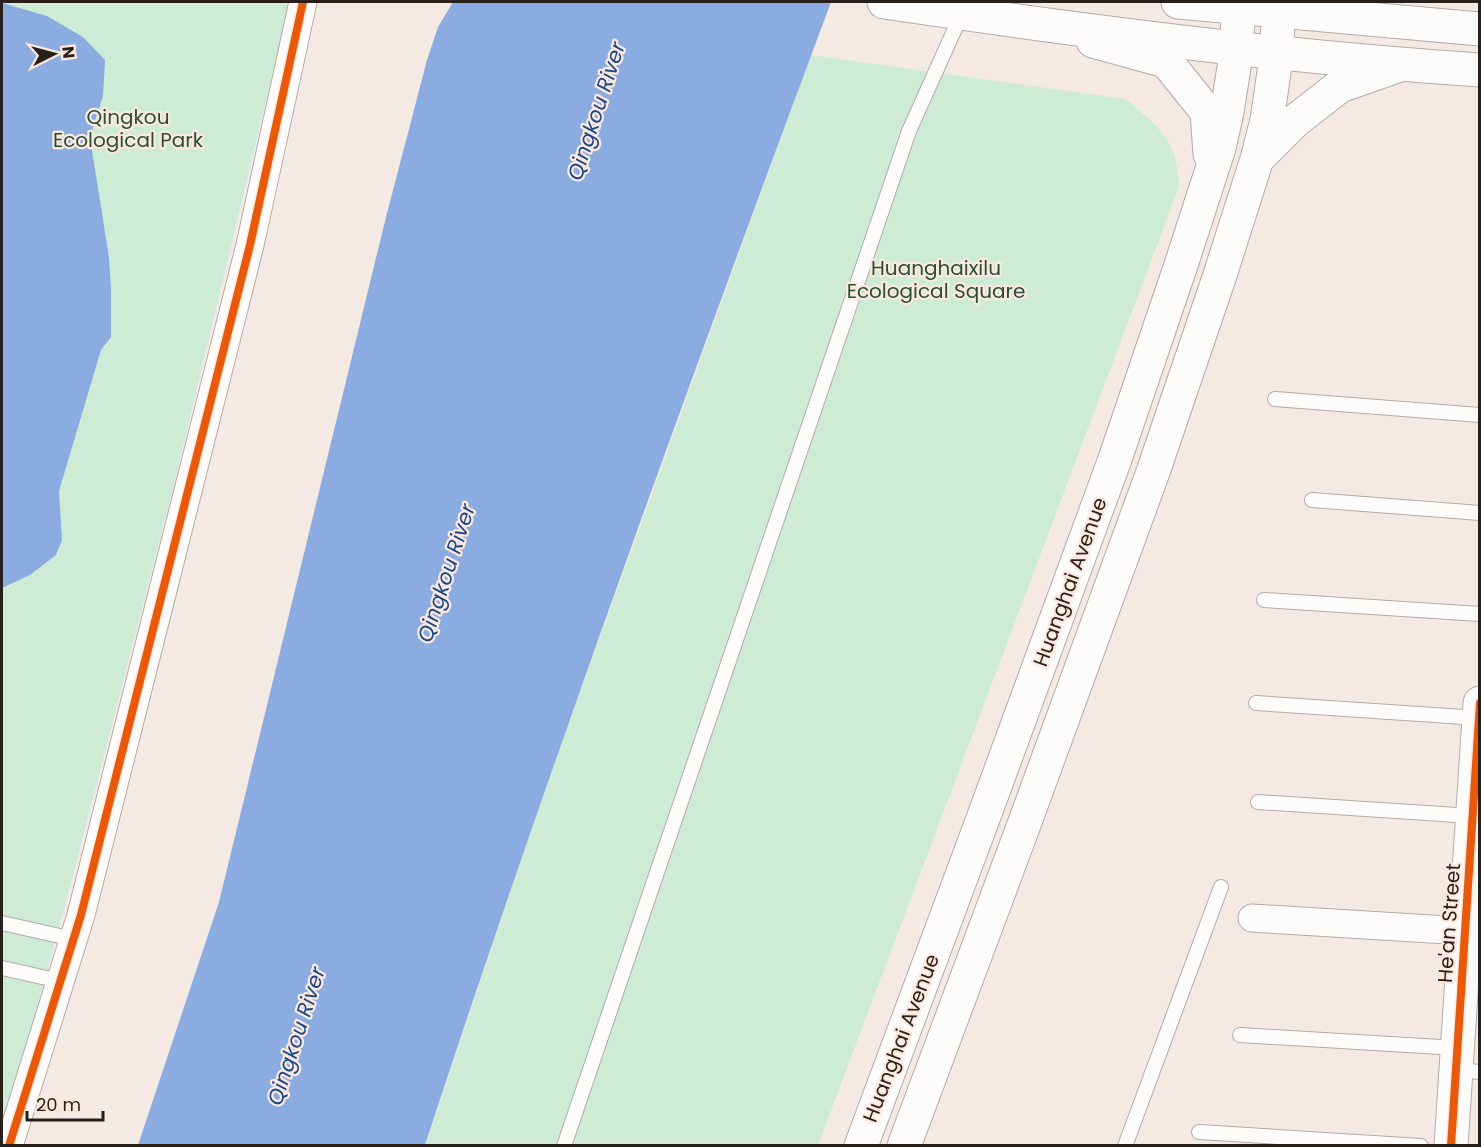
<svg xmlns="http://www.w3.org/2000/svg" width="1481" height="1147" viewBox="0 0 1481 1147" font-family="Poppins,sans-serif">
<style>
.green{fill:#ceecd5}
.water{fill:#8bace0}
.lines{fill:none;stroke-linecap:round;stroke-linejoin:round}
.service-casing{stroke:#b5aba5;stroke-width:16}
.minor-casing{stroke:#b5aba5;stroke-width:29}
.tertiary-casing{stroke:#b5aba5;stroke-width:35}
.primary-casing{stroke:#b5aba5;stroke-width:35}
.trunk-casing{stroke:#b5aba5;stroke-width:35}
.service{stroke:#fefcfb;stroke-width:14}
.minor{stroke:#fefcfb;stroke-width:27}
.tertiary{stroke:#fefcfb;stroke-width:33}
.primary{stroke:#fefcfb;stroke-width:33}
.trunk{stroke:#fefcfb;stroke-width:33}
.cycleway-casing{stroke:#fce8dc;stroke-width:11}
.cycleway{stroke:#e8590c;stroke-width:8}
.labels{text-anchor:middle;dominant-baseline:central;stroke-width:4.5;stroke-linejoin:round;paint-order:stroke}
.park-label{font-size:20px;fill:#24503a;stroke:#fce8dc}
.street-label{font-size:20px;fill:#281f1a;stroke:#fce8dc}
.water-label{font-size:21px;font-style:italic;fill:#17488d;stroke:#fce8dc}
</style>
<rect width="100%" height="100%" fill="#f5eae3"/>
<!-- green -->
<path class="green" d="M 2,2 L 288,2 L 289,5 L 173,488 L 74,872 L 19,1074 L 2,1121 Z
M 811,55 L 1126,99 C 1159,127 1178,140 1179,187 L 818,1145 L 425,1146 L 546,786 Z"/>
<!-- water -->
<path class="water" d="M 453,2 L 831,2 C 690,381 551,761 425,1145 L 138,1145 L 219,902 L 386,217 L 427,60 L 438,27 Z
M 2,3 L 47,16 L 83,37 L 105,60 L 103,96 L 93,127 L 91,144 L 109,257 L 111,289 L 111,337 L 101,350 L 59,491 L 62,540 L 56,555 L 30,575 L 2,588 Z"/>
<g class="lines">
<defs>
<path id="service" d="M 1275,399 L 1480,415
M 1312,500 L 1480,513
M 1264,600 L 1480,614
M 1256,703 L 1479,718
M 1258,802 L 1472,816
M 2,923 L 73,939
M 2,968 L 60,981
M 1240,1035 L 1457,1048
M 1456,1070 L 1480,1072
M 1199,1132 L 1421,1146
M 564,1146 L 909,131 L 962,13
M 1125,1146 L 1221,887"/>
<path id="minor" d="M 1252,918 L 1480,932
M 9,1146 L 81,915 L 250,245 L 303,2"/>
<path id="tertiary" d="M 1451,1146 L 1480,703"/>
<path id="primary" d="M 1093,41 L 1166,61 L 1207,112 L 1210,154
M 1257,159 L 1295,121 L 1340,86 L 1400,65
M 861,1146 L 984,816 L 1115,459 L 1181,265 L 1219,148 L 1227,112 L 1235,61 L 1239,8
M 904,1146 L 1022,830 L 1153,472 L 1219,278 L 1257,159 L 1267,120 L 1275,65 L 1279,12"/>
<path id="trunk" d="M 884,2 C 1082,31 1280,57 1480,70
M 1178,2 L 1480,29"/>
</defs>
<!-- service casing -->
<use href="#service" class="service-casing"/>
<!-- minor casing -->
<use href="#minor" class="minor-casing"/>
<!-- tertiary casing -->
<use href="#tertiary" class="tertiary-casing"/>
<!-- primary casing -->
<use href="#primary" class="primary-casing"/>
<!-- trunk casing -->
<use href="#trunk" class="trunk-casing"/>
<!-- service -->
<use href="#service" class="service"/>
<!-- minor -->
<use href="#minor" class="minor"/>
<!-- tertiary -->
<use href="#tertiary" class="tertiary"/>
<!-- primary -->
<use href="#primary" class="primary"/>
<!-- trunk -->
<use href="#trunk" class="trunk"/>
<defs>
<path id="cycleway" d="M 9,1146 L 81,915 L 250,245 L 303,2
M 1451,1146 L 1480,703"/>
</defs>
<!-- cycleway casing -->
<use href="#cycleway" class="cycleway-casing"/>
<!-- cycleway -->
<use href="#cycleway" class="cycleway"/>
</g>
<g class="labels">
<!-- park labels -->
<g class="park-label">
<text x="128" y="117">Qingkou<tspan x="128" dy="23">Ecological Park</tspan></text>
<text x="936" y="268">Huanghaixilu<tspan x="936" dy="23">Ecological Square</tspan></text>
</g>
<!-- street labels -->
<g class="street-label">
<text transform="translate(1070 582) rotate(-70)">Huanghai Avenue</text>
<text transform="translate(1449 923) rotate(-86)">He'an Street</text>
<text transform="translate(901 1038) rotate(-69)">Huanghai Avenue</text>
</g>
<!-- water labels -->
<g class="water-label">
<text transform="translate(596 111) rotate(-72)">Qingkou River</text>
<text transform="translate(446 573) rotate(-72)">Qingkou River</text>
<text transform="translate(296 1036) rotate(-72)">Qingkou River</text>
</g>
</g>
<!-- border -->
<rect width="1481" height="1147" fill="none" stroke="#281f1a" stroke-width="6"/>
<!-- north arrow -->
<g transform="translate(54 54) rotate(84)" stroke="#fce8dc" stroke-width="4.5" paint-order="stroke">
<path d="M0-4.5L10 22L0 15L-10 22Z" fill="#281f1a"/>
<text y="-9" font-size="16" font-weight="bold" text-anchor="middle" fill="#281f1a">N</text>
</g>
<!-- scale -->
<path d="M27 1111v9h76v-9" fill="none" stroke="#281f1a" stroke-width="3"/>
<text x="36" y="1111" font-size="18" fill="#281f1a" stroke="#fce8dc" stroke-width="4.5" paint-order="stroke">20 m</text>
</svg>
